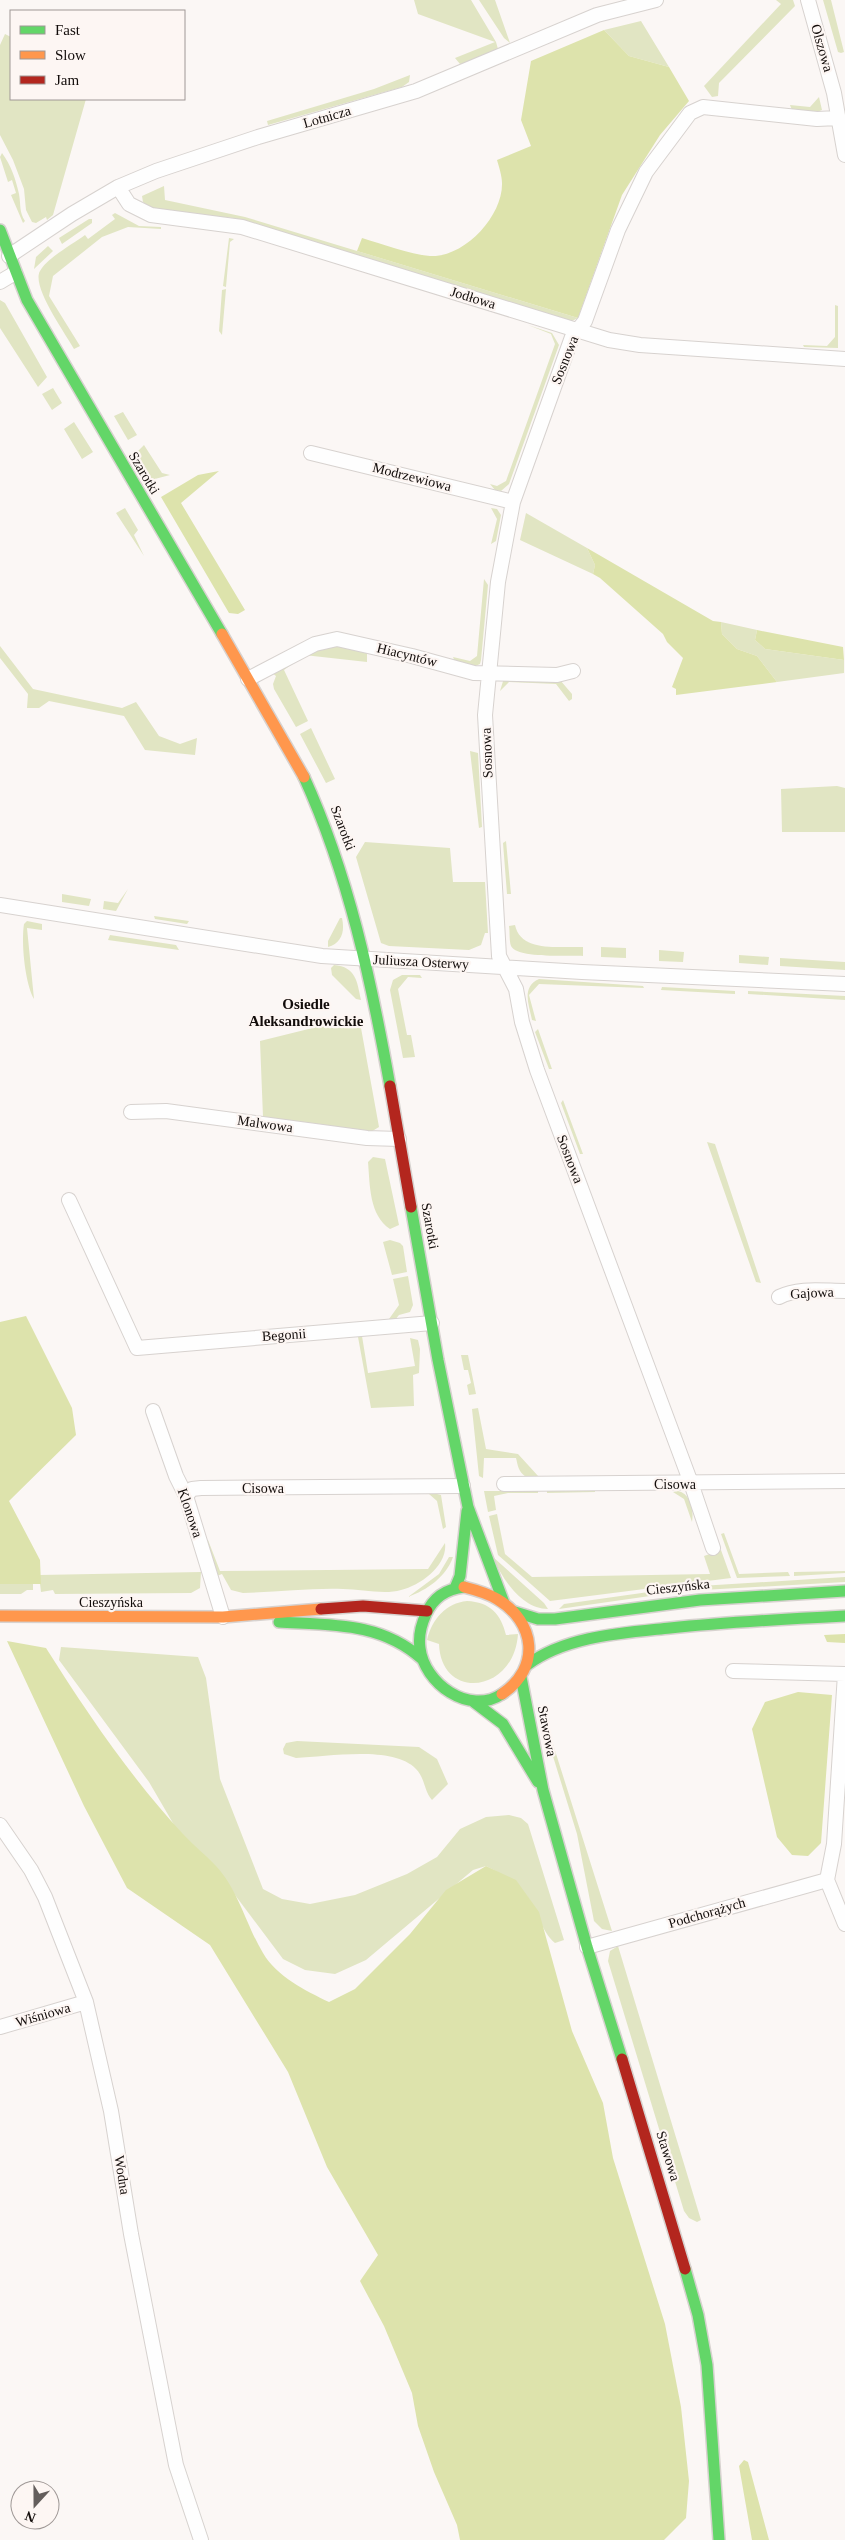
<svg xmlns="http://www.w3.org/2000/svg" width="845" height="2540" viewBox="0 0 845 2540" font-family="'Times New Roman',serif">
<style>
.green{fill:#e1e5c3}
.forest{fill:#dde3ac}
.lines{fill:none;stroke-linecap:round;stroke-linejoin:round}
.street-casing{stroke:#d7d2cf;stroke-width:16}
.fast-casing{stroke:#d7d2cf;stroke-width:14}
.slow-casing{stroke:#d7d2cf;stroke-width:14}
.jam-casing{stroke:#d7d2cf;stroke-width:14}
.street{stroke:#fefefe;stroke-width:14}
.fast{stroke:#63d668;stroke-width:11}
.slow{stroke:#ff974d;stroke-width:11}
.jam{stroke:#b3261e;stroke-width:11}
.labels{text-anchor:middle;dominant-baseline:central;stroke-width:4.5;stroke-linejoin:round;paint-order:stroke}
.street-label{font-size:14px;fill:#120c0a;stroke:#fdf6f3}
.neighbourhood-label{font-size:15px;font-weight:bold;fill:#120c0a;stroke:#fdf6f3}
</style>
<rect width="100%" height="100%" fill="#fbf7f5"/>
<!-- green -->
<path class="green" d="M 414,0 L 471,0 L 496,42 L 498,49 L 477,60 L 460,64 L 455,58 L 495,42 L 418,14 Z
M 479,0 L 495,0 L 510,43 L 504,38 Z
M 776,0 L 793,0 L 795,6 L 719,83 L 718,96 L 712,97 L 704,86 L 781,4 Z
M 823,0 L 831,0 L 844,52 L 841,53 L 838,52 Z
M 641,21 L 669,67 L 629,56 L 604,30 Z
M 5,34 L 11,37 L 11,99 L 86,99 L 53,215 L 47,220 L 46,217 L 36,223 L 32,222 L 26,210 L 24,189 L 13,160 L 0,135 L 0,45 Z
M 410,75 L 409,82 L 402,87 L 268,125 L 267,121 L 374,89 Z
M 819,97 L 822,110 L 817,112 L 792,110 L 790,105 L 810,107 Z
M 2,153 C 11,165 16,180 19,194 C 21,205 19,212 25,221 L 23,223 L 11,195 L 16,193 L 12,180 L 8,182 L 0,157 Z
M 164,186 L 165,200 L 245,217 L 578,318 L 572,321 L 234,218 L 165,212 L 148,207 L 143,202 L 142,196 Z
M 115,213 L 139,226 L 161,227 L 161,229 L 128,227 L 102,237 L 53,276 L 49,296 L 80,346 L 74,349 C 65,333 31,286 40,271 C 47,258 73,244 85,235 L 88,239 L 115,219 L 112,215 Z
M 89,219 L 92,219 L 92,223 L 62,244 L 59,238 Z
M 229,238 L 234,239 L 230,242 L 226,287 L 223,286 Z
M 48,246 L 53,251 L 34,269 L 36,257 Z
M 226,289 L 222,335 L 219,331 L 222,290 Z
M 0,300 L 5,303 L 47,377 L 38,387 L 0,328 Z
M 835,305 L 838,306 L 838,348 L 804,347 L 803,345 L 827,346 L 835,337 Z
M 528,325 L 552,333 L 559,345 L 509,484 L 501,491 L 495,490 L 490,484 L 497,486 L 506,481 L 555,344 L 551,334 Z
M 53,388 L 62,403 L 52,410 L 42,394 Z
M 123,412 L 137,435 L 128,440 L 114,416 Z
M 74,422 L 93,452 L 82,459 L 64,429 Z
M 144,445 L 162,473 L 170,475 L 151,480 L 135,454 Z
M 125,508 L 138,530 L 134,535 L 144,556 L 116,513 Z
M 491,508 L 497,509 L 501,515 L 496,541 L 491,544 L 497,519 Z
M 526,513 L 587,548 L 595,565 L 593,574 L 520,540 Z
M 484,579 L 488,585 L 481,660 L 480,664 L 473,667 L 455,662 L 453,657 L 470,661 L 477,656 Z
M 721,622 L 757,630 L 755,640 L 765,649 L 844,660 L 844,673 L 777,682 L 757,656 L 737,649 L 722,634 Z
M 0,646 L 33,689 L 122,708 L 136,702 L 159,736 L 180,744 L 197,738 L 195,755 L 145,750 L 124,716 L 49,701 L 39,708 L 27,708 L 28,694 L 0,658 Z
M 328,647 L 359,647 L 411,660 L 411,662 L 367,651 L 367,662 L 304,655 L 284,670 L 308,721 L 296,727 L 274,689 L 273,684 L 276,676 L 272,673 L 275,670 L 311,651 Z
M 504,678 L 560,680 L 572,694 L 572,699 L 569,701 L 556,684 L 509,682 L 500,691 Z
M 311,728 L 335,779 L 326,783 L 300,734 Z
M 470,751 L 478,753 L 482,827 L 479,828 Z
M 837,786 L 845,788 L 845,832 L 782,832 L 781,789 Z
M 506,841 L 511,894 L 507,894 L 503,843 Z
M 365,842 L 450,848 L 453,882 L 485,882 L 488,933 L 485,933 L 481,945 L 469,950 L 389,946 L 381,943 L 356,857 Z
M 128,889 L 116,911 L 103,909 L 104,901 L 118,903 Z
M 62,894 L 91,899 L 89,906 L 62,902 Z
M 154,916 L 189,921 L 187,924 L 155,919 Z
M 340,918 L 342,918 C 345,931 342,943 328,947 L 328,941 Z
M 27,921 L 42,924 L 42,930 L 27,928 L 34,999 C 25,983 21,943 24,924 Z
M 515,925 C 521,953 560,946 583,947 L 583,956 C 569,955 517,959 511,946 C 509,940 510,932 509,926 Z
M 110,935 L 176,945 L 179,950 L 108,940 Z
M 601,947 L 626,948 L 626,958 L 601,957 Z
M 659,950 L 684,952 L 683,962 L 659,961 Z
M 739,955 L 769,957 L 768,965 L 739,963 Z
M 780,958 L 845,962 L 845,970 L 780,966 Z
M 334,965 C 356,967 357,981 361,1000 L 356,999 L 332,975 L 331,968 Z
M 402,975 L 420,975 L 422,978 L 408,977 L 398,989 L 407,1035 L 411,1035 L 415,1057 L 403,1058 L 390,990 L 393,980 Z
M 539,979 L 643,986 L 644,988 L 539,984 L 529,995 L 536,1021 L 532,1020 C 529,1005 521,987 539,979 Z
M 662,987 L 735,991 L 735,994 L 661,990 Z
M 748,991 L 845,996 L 845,1000 L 748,994 Z
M 357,1017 L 359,1017 L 379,1127 L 369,1133 L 266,1119 L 263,1117 L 260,1041 Z
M 538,1029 L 552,1069 L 549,1069 L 535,1032 Z
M 563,1100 L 583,1154 L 580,1154 L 561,1103 Z
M 707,1142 L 715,1144 L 761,1283 L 756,1282 Z
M 373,1157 L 385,1159 L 399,1225 L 390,1229 C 369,1215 370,1185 368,1162 Z
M 390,1240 L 400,1243 L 403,1246 L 407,1272 L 392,1275 L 383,1242 Z
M 408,1276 L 413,1305 L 410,1312 L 399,1315 L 394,1321 L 389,1319 L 399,1305 L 393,1279 Z
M 362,1336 L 368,1373 L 415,1366 L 410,1338 L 418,1340 L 420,1349 L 419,1373 L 413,1375 L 414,1406 L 371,1408 L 358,1337 Z
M 461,1355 L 468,1355 L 476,1394 L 469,1395 L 467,1385 L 471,1383 L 468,1370 L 464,1370 Z
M 478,1408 L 486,1449 L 518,1454 L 539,1477 L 526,1477 C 518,1471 518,1466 516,1458 L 484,1458 L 483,1478 L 479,1476 L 472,1409 Z
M 595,1490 L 595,1492 L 547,1493 L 547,1491 Z
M 484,1491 L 538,1491 L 538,1493 L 508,1493 L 494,1496 L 496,1510 L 488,1512 Z
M 678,1491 C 691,1494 694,1510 692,1522 L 684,1499 L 673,1492 Z
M 433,1493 L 441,1495 L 446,1527 L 443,1529 L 437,1501 L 429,1494 Z
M 497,1514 L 505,1554 L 532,1577 L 710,1574 L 704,1556 L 721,1550 L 731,1578 L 550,1601 L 498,1555 L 489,1516 Z
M 724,1533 L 739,1574 L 788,1572 L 790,1576 L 737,1578 L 721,1534 Z
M 208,1540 L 220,1571 L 428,1569 L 445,1543 C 448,1565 421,1585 401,1590 C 384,1595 361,1589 343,1589 C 310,1588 276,1592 243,1593 L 231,1590 L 222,1574 L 217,1576 L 206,1541 Z
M 449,1557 L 453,1557 C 446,1577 427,1590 408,1597 L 439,1574 Z
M 493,1557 L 544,1603 L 548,1609 C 522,1609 502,1579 493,1557 Z
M 845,1571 L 845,1573 L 794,1576 L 794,1572 Z
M 201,1572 L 200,1588 L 191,1593 L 55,1594 L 53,1590 L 41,1592 L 39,1575 Z
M 845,1577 L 845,1582 L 685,1591 L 559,1609 L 564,1604 L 684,1587 Z
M 0,1584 L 33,1584 L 33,1590 L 27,1590 L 21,1594 L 0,1594 Z
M 467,1601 C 490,1602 501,1614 506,1635 L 518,1634 C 514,1694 441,1701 439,1644 L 427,1640 C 432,1619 446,1603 467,1601 Z
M 61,1647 L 198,1657 L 206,1678 L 220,1779 L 263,1889 L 282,1899 L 310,1904 L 355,1895 L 407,1874 L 437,1857 L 460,1829 L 486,1817 L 509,1815 L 521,1818 L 528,1824 L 564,1940 L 555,1943 C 541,1931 539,1913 529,1899 C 517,1882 504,1875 486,1866 L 473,1870 L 366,1960 L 335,1974 L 305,1970 L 283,1959 L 226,1883 L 184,1842 L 149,1782 L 59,1660 Z
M 546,1722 L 612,1931 L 602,1929 L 594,1921 L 577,1834 L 543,1724 Z
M 297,1741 L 419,1747 L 437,1759 L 448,1784 L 432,1800 C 424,1791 425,1778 416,1769 C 393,1745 327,1757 296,1758 L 284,1754 L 283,1749 L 286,1743 Z
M 618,1946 L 701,2220 L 697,2222 L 689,2218 L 684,2211 L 608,1961 L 610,1951 Z"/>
<!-- forest -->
<path class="forest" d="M 604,30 L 629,56 L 669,67 L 689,101 L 660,135 L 622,195 L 578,318 L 357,251 L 362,238 C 382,244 409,254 430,256 C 464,258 503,216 502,183 C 502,176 499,167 497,160 L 531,146 L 521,120 L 531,61 Z
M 219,471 L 181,503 L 245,610 L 238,614 L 229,613 L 161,497 L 198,475 Z
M 587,548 L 713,621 L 721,622 L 722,634 L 737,649 L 757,656 L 777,682 L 676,695 L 676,689 L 672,687 L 683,658 L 667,642 L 663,634 L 600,578 L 593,574 L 595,565 Z
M 757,630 L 843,647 L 844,660 L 765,649 L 755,640 Z
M 26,1316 L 72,1408 L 76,1435 L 9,1501 L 40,1560 L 41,1584 L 0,1584 L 0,1322 Z
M 845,1634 L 845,1643 L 827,1642 L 824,1635 Z
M 7,1641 L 46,1648 C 87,1713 131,1778 183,1834 C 194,1846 206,1855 216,1866 C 239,1891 246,1925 263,1953 C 276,1976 306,1991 329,2002 L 355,1989 L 410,1934 L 446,1890 L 486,1866 L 516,1880 L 539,1912 L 572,2031 L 603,2103 L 613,2158 L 665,2324 L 681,2407 L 689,2481 L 686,2518 L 664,2540 L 460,2540 L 457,2525 L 434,2472 L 418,2426 L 412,2393 L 384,2326 L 360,2281 L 378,2255 L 327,2167 L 288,2072 L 210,1945 L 127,1888 L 84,1806 Z
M 798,1692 L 832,1695 L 821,1843 L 808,1856 L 792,1855 L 777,1837 L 752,1729 L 765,1702 Z
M 744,2460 L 748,2462 L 769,2540 L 752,2540 L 739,2466 Z"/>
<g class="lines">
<defs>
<path id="street" d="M 808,0 L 834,93 L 845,155
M 118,187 L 129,204 L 151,215 L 242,227 L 609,340 L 640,345 L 845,359
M 9,256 L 72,214 L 118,187 L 156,171 L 258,137 L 416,91 L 597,15 L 656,0
M 0,282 L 15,273
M 311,453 L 513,502
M 248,679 L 315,644 L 337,639 L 412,656 L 474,673 L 557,675 L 573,671
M 0,905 L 322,956 L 582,972 L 845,984
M 131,1112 L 166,1111 L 367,1138 L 399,1139
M 69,1200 L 137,1348 L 432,1323
M 779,1297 C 799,1287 823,1291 845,1291
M 153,1411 L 176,1476 L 186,1496 L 223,1617
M 504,1484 L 845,1481
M 186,1496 L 192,1489 L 201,1488 L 463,1486
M 713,1548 L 691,1483 L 537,1070 L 522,1022 L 516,989 L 499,956 L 485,715 L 498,582 L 513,502 L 572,337 L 585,321 L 618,230 L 646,172 L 690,113 L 703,107 L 817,119 L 838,118
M 733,1671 L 845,1674
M 845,1674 L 834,1844 L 827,1880 L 845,1924
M 0,1825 L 31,1870 L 45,1897 L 86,2002 L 111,2111 L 131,2234 L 176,2465 L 201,2540
M 587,1947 L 827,1880
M 0,2027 L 86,2002"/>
<path id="fast" d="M 0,230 L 27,300 L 222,634
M 304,777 C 349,876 371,980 390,1086
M 411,1207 L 438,1360 L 468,1507 L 504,1603
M 464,1587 C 446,1589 433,1598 426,1614 C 421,1625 418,1635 420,1648 C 424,1683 469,1716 502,1694
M 455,1588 L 460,1576 L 467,1511
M 515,1612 L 538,1619 L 555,1619 L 700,1600 L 845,1591
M 279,1622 C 331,1625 381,1622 422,1659
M 527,1665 C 566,1636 622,1633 670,1628 C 728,1622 786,1619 845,1616
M 521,1677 L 543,1790 L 587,1947 L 622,2059
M 474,1702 L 503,1724 L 538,1782
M 685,2269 L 698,2315 L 707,2365 L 719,2540"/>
<path id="slow" d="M 222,634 L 304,777
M 464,1587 C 476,1590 487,1593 497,1599 C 536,1622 541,1668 502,1694
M 0,1616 L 223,1617 L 321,1609"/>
<path id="jam" d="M 390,1086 L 411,1207
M 321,1609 L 363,1606 L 427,1611
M 622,2059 L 685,2269"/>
</defs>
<!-- street casing -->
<use href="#street" class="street-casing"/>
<!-- fast casing -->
<use href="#fast" class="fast-casing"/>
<!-- slow casing -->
<use href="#slow" class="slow-casing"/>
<!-- jam casing -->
<use href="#jam" class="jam-casing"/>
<!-- street -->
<use href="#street" class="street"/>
<!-- fast -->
<use href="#fast" class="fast"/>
<!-- slow -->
<use href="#slow" class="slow"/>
<!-- jam -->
<use href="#jam" class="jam"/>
</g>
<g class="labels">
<!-- street labels -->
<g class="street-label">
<text transform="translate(822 48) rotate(74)">Olszowa</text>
<text transform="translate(327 117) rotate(-16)">Lotnicza</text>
<text transform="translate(473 298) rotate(17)">Jodłowa</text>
<text transform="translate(565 360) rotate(-68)">Sosnowa</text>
<text transform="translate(144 473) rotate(59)">Szarotki</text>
<text transform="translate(412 477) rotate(14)">Modrzewiowa</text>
<text transform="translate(407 655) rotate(14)">Hiacyntów</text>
<text transform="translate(487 753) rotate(-92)">Sosnowa</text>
<text transform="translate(343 828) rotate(69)">Szarotki</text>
<text transform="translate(421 962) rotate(3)">Juliusza Osterwy</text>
<text transform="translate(265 1124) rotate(8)">Malwowa</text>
<text transform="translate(570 1159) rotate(69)">Sosnowa</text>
<text transform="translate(430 1226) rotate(80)">Szarotki</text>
<text transform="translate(812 1293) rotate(-3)">Gajowa</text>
<text transform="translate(284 1335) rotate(-4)">Begonii</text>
<text x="675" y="1484">Cisowa</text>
<text x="263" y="1488">Cisowa</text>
<text transform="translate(190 1513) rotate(71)">Klonowa</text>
<text transform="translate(678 1587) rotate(-6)">Cieszyńska</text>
<text x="111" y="1602">Cieszyńska</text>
<text transform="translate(547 1731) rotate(79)">Stawowa</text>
<text transform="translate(707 1913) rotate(-16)">Podchorążych</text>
<text transform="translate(43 2015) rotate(-16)">Wiśniowa</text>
<text transform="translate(668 2156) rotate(73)">Stawowa</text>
<text transform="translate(122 2175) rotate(81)">Wodna</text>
</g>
<!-- neighbourhood labels -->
<g class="neighbourhood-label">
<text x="306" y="1004">Osiedle<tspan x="306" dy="17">Aleksandrowickie</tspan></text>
</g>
</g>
<!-- legend -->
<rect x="10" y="10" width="175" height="90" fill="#fdf6f3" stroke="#9f9896"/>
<rect x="20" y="26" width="25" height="8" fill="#63d668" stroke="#9f9896"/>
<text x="55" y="35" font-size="15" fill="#120c0a">Fast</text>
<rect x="20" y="51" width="25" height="8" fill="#ff974d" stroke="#9f9896"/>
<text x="55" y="60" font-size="15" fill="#120c0a">Slow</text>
<rect x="20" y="76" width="25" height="8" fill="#b3261e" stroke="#9f9896"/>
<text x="55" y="85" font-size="15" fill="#120c0a">Jam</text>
<!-- north arrow -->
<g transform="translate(35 2505) rotate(201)"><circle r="24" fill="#fdf6f3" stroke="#9f9896"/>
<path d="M0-4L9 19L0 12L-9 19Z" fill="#645e5c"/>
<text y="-8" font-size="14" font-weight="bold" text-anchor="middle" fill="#120c0a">N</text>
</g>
</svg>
